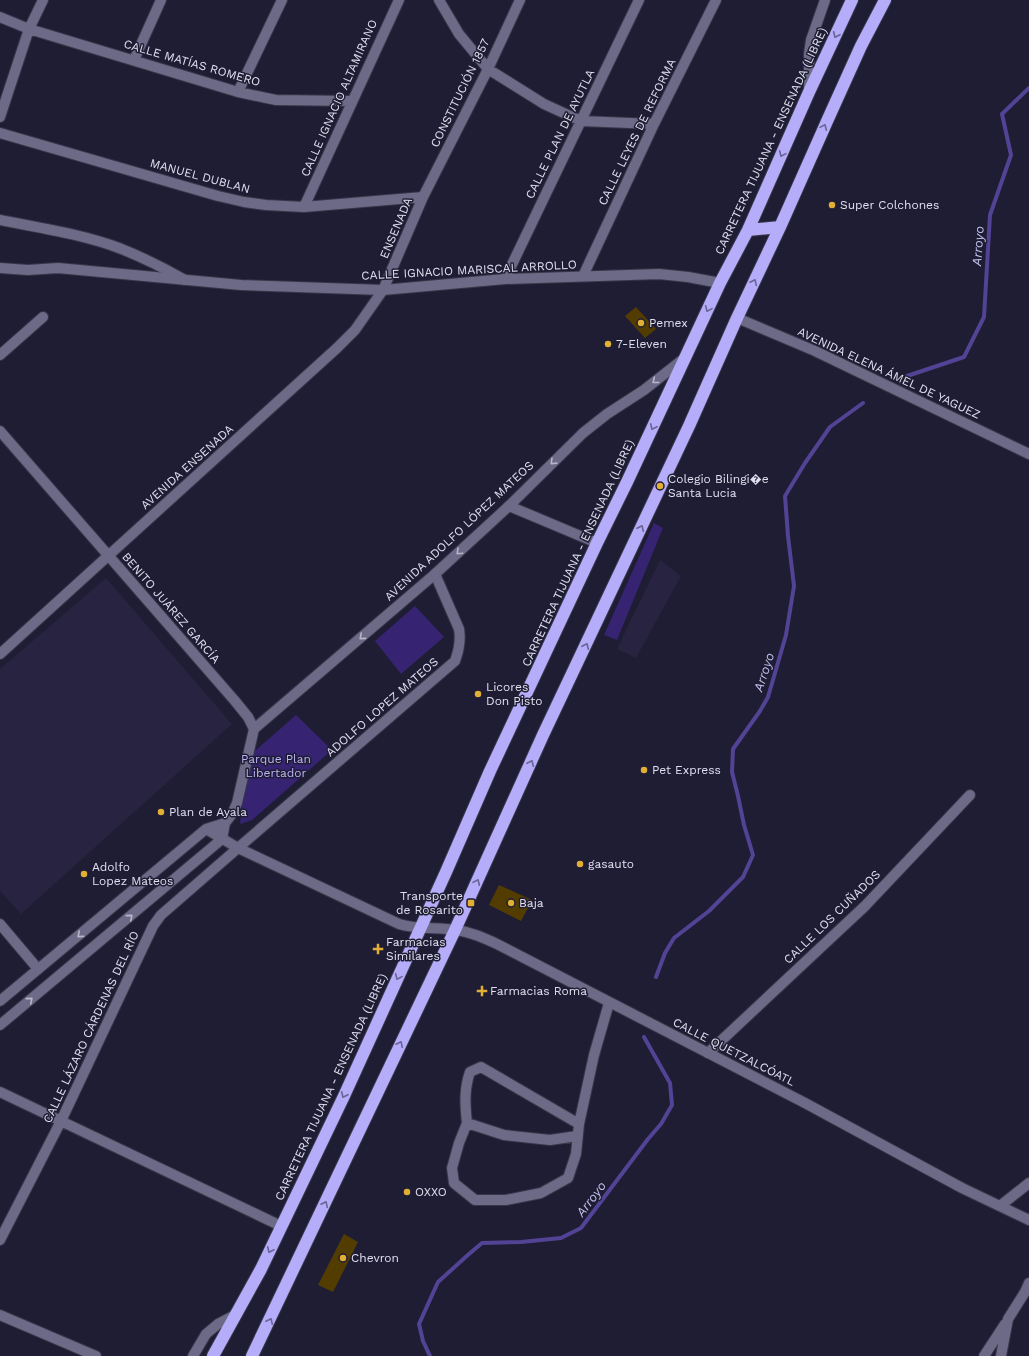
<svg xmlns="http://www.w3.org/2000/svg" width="1029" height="1356" viewBox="0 0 1029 1356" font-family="'Work Sans',sans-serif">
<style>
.built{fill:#272340}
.green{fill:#362371}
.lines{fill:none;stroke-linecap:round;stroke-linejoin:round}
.stream{stroke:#524395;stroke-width:4}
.building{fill:#533c00}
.street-casing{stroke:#39364a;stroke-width:12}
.secondary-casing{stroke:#39364a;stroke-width:12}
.highway-casing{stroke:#39364a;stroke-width:14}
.street{stroke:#6c6a86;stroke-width:10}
.secondary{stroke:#6c6a86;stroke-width:10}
.highway{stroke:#b5adf9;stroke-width:12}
.oneway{stroke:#6a6596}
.oneway2{stroke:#b7b6ca}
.poi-dot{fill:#e1af34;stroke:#1f1d34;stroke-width:1.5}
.labels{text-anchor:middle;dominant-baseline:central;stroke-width:3;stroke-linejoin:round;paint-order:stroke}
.street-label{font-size:12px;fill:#e0dfef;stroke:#1f1d34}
.poi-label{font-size:12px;fill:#e0dfef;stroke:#1f1d34;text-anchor:start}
.park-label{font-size:12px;fill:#bbb4f8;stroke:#1f1d34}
.water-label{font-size:13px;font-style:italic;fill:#c4c0ee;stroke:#1f1d34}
</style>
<rect width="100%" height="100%" fill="#1f1d34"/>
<!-- built -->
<path class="built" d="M 660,560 L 681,576 L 636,658 L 617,649 Z
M 106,578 L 232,724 L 21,914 L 0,891 L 0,669 Z"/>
<!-- green -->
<path class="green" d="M 654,523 L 663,528 L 617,640 L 604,635 Z
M 415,606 L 444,637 L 401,674 L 375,641 Z
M 296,715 L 332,750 L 252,820 L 240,824 L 247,758 Z"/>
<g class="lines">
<!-- stream -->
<path class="stream" d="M 907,376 L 964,357 L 984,317 L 990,215 L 1011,155 L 1002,114 L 1029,88
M 656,977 L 665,953 L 674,938 L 709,911 L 743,877 L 753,855 L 744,825 L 738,796 L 732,772 L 733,749 L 760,711 L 768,697 L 786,635 L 794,586 L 788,536 L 785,496 L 805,463 L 830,427 L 863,403
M 430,1356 L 423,1341 L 419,1324 L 438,1282 L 469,1254 L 482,1243 L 521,1242 L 561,1238 L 581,1228 L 648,1139 L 661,1124 L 672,1105 L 670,1083 L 644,1037"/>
</g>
<!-- building -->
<path class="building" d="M 636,307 L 656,329 L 645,338 L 625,316 Z
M 499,885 L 532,900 L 521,921 L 489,905 Z
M 344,1234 L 358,1242 L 333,1292 L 318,1285 Z"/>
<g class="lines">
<defs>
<path id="street" d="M 439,0 L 459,34 L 488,69 L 544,104 L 581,121 L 654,124
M 0,17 L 29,29 L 238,92 L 276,100 L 352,101
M 134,60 L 161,0
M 809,91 L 809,54 L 811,40 L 825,0
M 238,92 L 282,0
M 0,117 L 29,29 L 43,0
M 0,133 L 218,196 L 244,202 L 266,205 L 304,207 L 423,197
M 304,207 L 399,0
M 0,220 C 40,228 81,234 119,248 C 142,257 164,268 185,280
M 583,276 L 654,124 L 716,0
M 505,279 L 639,0
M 737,318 L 815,351 L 1029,454
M 0,355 L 43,317
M 509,506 L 597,543
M 0,654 L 337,348 L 355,330 L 383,290 L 423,197 L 488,69 L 520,0
M 0,924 L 38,969
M 708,1053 L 865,906 L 970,795
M 0,1092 L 281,1226
M 467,1123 C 465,1105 464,1089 470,1072 L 481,1067 L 579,1124
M 577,1136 L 550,1140 L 504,1135 L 467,1123 L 459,1143 L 452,1168 L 454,1183 L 475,1200 L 506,1200 L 541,1193 L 568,1178 L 576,1154 L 579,1124 L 594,1055 L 609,1003
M 0,1240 L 61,1121 L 153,926 L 161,915 L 238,848 L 455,661 C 459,650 461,640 459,629 L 435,574
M 0,1315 L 96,1356
M 193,1356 L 206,1334 L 218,1324 L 237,1314
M 984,1356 L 1005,1324
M 1001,1356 L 1008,1319 L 1025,1292 L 1029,1283"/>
<path id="secondary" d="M 0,268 L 28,270 L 58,268 L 241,285 L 383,290 L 505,279 L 659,274 L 688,277 L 720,283
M 0,431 L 235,701 L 248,717 L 254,729 L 237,803 L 232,814 L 225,823 L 222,839 L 0,1025
M 254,729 L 435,574 L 509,506 L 583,433 L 607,414 L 644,390 L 686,357
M 206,829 L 238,848 L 399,924 C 418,930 437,927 456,930 C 471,932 484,938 497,944 L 805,1103 L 962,1188 L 1029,1220
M 0,1001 L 206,829 L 225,823
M 1000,1206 L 1029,1183"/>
<path id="highway" d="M 748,230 L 780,227
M 213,1356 L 261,1269 L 344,1096 L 446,872 L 490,771 L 597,543 L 627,482 L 720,283 L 748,230 L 809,92 L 852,0
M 252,1356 L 455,930 L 543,735 L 689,426 L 737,318 L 780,227 L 828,119 L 861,46 L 885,0"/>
</defs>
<!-- street casing -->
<use href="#street" class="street-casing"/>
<!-- secondary casing -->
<use href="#secondary" class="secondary-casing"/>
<!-- highway casing -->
<use href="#highway" class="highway-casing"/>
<!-- street -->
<use href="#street" class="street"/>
<!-- secondary -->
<use href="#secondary" class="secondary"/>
<!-- highway -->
<use href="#highway" class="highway"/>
</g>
<!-- one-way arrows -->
<defs><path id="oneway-chevron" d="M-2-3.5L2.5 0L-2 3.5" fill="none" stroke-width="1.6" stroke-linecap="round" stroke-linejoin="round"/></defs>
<g class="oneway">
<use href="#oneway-chevron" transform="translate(836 35) rotate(115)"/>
<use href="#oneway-chevron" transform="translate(824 127) rotate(-66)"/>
<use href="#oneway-chevron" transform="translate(782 154) rotate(114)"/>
<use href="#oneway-chevron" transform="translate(754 282) rotate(-64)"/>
<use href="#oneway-chevron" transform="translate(708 309) rotate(114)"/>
<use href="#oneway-chevron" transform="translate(653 427) rotate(115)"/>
<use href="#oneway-chevron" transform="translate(641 528) rotate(-65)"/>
<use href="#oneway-chevron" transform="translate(586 646) rotate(-65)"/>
<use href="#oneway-chevron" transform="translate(531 763) rotate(-65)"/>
<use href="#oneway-chevron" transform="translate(477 882) rotate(-66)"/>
<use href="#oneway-chevron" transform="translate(398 977) rotate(114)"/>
<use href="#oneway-chevron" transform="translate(400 1044) rotate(-64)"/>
<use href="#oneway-chevron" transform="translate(344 1095) rotate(115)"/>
<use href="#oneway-chevron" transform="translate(325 1204) rotate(-64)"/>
<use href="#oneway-chevron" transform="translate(270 1250) rotate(115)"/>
<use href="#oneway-chevron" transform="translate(270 1321) rotate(-65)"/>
</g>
<g class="oneway2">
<use href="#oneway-chevron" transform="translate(655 381) rotate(142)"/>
<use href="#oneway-chevron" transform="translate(553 462) rotate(136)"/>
<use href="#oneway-chevron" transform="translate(459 552) rotate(137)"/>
<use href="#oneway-chevron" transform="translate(362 637) rotate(139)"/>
<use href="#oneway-chevron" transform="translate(130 917) rotate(-40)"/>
<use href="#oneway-chevron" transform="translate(80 935) rotate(140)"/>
<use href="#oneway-chevron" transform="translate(30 1000) rotate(-40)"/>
</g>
<!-- markers -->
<g class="poi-dot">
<circle cx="832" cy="205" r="4"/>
<circle cx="641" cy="323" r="4"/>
<circle cx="608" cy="344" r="4"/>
<circle cx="660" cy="486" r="4"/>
<circle cx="478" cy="694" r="4"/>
<circle cx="644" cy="770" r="4"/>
<circle cx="161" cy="812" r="4"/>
<circle cx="580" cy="864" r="4"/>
<circle cx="84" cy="874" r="4"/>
<rect x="467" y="899" width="8" height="8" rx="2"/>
<circle cx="511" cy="903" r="4"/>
<path d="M376 943h4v4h4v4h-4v4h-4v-4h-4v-4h4z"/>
<path d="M480 985h4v4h4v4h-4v4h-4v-4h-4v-4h4z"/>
<circle cx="407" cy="1192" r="4"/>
<circle cx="343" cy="1258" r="4"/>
</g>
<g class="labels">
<!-- street labels -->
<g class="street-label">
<text transform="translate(192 63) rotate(16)">CALLE MATÍAS ROMERO</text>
<text transform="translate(460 93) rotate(-64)">CONSTITUCIÓN 1857</text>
<text transform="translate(339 98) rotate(-66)">CALLE IGNACIO ALTAMIRANO</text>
<text transform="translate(637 132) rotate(-64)">CALLE LEYES DE REFORMA</text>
<text transform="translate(560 134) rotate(-64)">CALLE PLAN DE AYUTLA</text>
<text transform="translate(771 141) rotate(-65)">CARRETERA TIJUANA - ENSENADA (LIBRE)</text>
<text transform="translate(200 176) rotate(15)">MANUEL DUBLAN</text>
<text transform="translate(396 228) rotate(-67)">ENSENADA</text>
<text transform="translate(469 270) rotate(-3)">CALLE IGNACIO MARISCAL ARROLLO</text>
<text transform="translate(889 373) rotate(25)">AVENIDA ELENA ÁMEL DE YAGUEZ</text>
<text transform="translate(187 467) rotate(-42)">AVENIDA ENSENADA</text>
<text transform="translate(459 531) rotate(-43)">AVENIDA ADOLFO LÓPEZ MATEOS</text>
<text transform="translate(578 553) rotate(-65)">CARRETERA TIJUANA - ENSENADA (LIBRE)</text>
<text transform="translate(171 608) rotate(49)">BENITO JUÁREZ GARCÍA</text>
<text transform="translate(382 707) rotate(-41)">ADOLFO LOPEZ MATEOS</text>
<text transform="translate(832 917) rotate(-44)">CALLE LOS CUÑADOS</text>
<text transform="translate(91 1027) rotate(-65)">CALLE LÁZARO CÁRDENAS DEL RÍO</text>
<text transform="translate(734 1052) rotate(27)">CALLE QUETZALCÓATL</text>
<text transform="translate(331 1087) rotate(-65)">CARRETERA TIJUANA - ENSENADA (LIBRE)</text>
</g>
<!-- poi labels -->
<g class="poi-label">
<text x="840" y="205">Super Colchones</text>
<text x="649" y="323">Pemex</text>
<text x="616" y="344">7-Eleven</text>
<text x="668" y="479">Colegio Bilingi�e<tspan x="668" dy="14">Santa Lucia</tspan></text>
<text x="486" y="687">Licores<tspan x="486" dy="14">Don Pisto</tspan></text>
<text x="652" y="770">Pet Express</text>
<text x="169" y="812">Plan de Ayala</text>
<text x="588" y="864">gasauto</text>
<text x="92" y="867">Adolfo<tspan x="92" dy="14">Lopez Mateos</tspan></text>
<text x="463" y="896" text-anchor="end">Transporte<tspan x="463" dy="14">de Rosarito</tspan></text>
<text x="519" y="903">Baja</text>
<text x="386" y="942">Farmacias<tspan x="386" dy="14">Similares</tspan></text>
<text x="490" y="991">Farmacias Roma</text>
<text x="415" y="1192">OXXO</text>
<text x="351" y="1258">Chevron</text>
</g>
<!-- park labels -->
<g class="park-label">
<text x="276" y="759">Parque Plan<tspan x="276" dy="14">Libertador</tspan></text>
</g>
<!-- water labels -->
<g class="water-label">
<text transform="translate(978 246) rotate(-86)">Arroyo</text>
<text transform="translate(764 672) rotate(-72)">Arroyo</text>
<text transform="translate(591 1199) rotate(-53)">Arroyo</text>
</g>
</g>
</svg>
